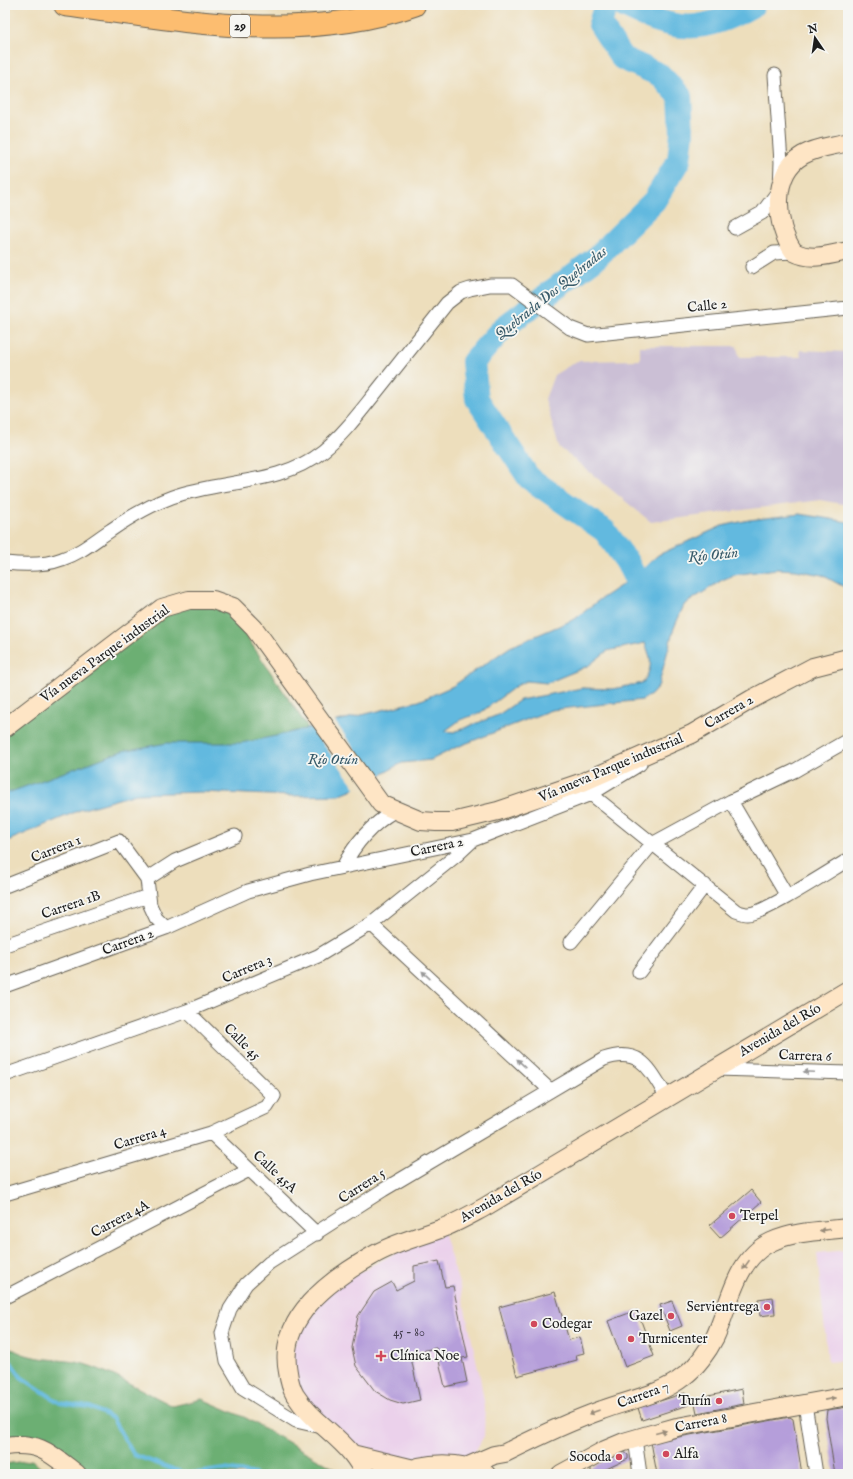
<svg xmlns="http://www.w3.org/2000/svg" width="853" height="1479" viewBox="0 0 853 1479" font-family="'IM FELL English',serif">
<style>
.built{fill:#ebd1eb}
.industrial{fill:#cbbfd5}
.forest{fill:#6caf73;stroke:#446648}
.water{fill:#62b9df;stroke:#3f6a7e;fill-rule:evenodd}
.pier{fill:#eddebc}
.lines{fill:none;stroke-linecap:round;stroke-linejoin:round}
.stream{stroke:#62b9df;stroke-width:4}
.river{stroke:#62b9df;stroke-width:24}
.building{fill:#b59eda}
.street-casing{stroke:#656054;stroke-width:15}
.secondary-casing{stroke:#656054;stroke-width:20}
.highway-casing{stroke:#656054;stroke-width:24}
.street{stroke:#fff;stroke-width:13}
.secondary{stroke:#fee5c5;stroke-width:18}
.highway{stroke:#fcbd6f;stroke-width:22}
.oneway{fill:#999}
.oneway2{fill:#988b79}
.poi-dot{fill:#d1495b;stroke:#f6f6f2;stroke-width:1.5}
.labels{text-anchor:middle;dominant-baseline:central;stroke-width:3.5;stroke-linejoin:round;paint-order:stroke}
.number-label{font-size:12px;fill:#423c4c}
.shield{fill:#f6f6f2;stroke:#5d5d5c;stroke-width:1}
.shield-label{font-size:13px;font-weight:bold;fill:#1c1c1c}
.street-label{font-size:14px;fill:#1c1c1c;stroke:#f6f6f2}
.poi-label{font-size:14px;fill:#1c1c1c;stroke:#f6f6f2;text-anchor:start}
.water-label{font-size:15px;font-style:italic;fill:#385b6a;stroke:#f6f6f2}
</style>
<rect width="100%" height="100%" fill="#f6f6f2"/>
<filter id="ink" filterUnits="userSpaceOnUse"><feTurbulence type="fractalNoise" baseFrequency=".025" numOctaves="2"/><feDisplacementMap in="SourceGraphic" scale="8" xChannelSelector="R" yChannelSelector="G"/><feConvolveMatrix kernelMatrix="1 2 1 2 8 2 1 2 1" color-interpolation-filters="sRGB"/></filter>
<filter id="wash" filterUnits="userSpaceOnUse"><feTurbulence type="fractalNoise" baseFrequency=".012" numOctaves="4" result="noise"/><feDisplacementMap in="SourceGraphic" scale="16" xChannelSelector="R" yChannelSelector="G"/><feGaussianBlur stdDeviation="0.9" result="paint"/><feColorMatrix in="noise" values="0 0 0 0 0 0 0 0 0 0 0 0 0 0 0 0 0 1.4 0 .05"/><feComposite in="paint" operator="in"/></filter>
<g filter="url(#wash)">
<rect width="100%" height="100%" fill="#eddebc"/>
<!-- built -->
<path class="built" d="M 442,1228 L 460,1287 L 480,1377 L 485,1407 L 484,1436 L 466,1467 L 352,1454 L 322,1427 L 286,1364 L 317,1295 Z
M 848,1250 L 848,1360 L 828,1362 L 817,1253 Z"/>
<!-- industrial -->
<path class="industrial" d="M 640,346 L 737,346 L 739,357 L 801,357 L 800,350 L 848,352 L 848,505 L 820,500 L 651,522 L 559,447 L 545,399 L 554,375 L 577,361 L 640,360 Z"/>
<!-- forest -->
<path class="forest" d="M 213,600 L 236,621 L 323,750 L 5,800 L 5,728 L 162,608 Z
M 5,1343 C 25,1363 58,1357 84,1364 C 111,1372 147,1393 173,1406 L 202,1399 L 246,1418 L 344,1474 L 77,1474 L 45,1449 L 5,1448 Z
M 32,1460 L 47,1474 L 5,1474 L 5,1464 Z"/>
<!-- water -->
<path class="water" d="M 800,514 L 848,522 L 848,589 L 822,575 L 796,570 L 776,569 L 734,575 L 722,580 L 684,605 L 674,628 L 658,687 L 651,695 L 642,700 L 551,710 L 457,747 L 431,760 L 402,763 L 363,785 L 338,795 L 291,796 L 202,792 L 136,794 L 80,810 L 5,842 L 5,794 L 122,751 L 167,743 L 241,743 L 276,736 L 419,701 L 453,686 L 510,647 L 575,619 L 599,600 L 634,577 L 658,555 L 722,526 L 749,520 ZM 645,643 C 652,661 653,666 643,683 L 612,689 L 582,688 L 520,700 L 498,715 L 454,732 L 445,731 L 460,720 L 480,713 L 516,686 L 526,681 L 547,683 L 588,666 L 607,651 Z"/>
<!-- pier -->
<path class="pier" d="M 334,720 L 377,780 L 357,790 L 310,726 Z"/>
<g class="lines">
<!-- stream -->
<path class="stream" d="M 5,1354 L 21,1377 L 60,1403 L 90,1407 L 112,1418 L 134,1455 L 181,1472 L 197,1473 L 225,1469 L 255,1474"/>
<!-- river -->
<path class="river" d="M 609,5 L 605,7 L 600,24 L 622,58 L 660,75 L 680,96 L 682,133 L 679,160 L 654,201 L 596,258 L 503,328 L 473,362 L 477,399 L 529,478 L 605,531 L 627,562 L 646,599
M 622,5 C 675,32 701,35 753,5"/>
</g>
<g id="blocks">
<!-- building -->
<path class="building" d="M 751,1190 L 761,1202 L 720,1238 L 709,1226 Z
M 439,1261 L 445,1287 L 453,1286 L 468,1357 L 462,1358 L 467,1382 L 445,1387 L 436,1348 L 410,1353 L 420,1400 L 403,1404 L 390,1400 L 375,1391 L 356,1366 L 352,1348 L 358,1316 L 374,1292 L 392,1282 L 396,1290 L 414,1281 L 414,1266 Z
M 555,1292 L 569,1340 L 580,1337 L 584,1353 L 576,1355 L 577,1360 L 517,1376 L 499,1307 Z
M 773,1297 L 775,1314 L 760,1316 L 758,1299 Z
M 672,1301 L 682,1326 L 670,1331 L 660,1305 Z
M 637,1310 L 654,1356 L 625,1367 L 608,1321 Z
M 742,1389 L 744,1404 L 697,1413 L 694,1399 Z
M 685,1393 L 688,1405 L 642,1420 L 638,1408 Z
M 848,1407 L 848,1474 L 835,1474 L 826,1418 L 827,1410 Z
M 790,1417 L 793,1419 L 802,1474 L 657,1474 L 651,1442 Z
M 623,1451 L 628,1455 L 628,1459 L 604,1470 L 605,1474 L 588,1474 L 591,1472 L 591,1468 Z"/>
</g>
</g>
<g filter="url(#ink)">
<use href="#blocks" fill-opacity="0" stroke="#656054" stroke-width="1"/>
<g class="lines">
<defs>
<path id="street" d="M 735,228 L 762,213 L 780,189 L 781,162 L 775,75
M 752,267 L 774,253 L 794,252
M 5,563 C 23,565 44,566 62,559 C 81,553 94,541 111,530 C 130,517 150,505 172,497 C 222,479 279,486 323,451 C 344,434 360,412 377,391 C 400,362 424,332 447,303 L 461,292 L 470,289 L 490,285 L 512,285 L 570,328 L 588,335 L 848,308
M 591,794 L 736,911 C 739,912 744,914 748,914 C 764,914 831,870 848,860
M 731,801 L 787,896
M 343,867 C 355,843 371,825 394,811
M 147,879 L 175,861 L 235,836
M 5,886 L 119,841 L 147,879 L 150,905 L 156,918 L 166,928
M 371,924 L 550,1090
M 571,942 L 652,844 L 731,801 L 794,771 L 848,740
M 5,945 L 148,896
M 639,972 L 705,885
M 5,986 L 166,928 L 248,891 L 310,874 L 473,840 L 591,794 L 640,764
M 716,1069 L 848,1073
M 5,1075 L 187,1011 L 318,956 L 371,924 L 457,855 L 473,840
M 211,1133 L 317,1234
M 5,1194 L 211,1133 L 267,1107 L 274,1096 L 187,1011
M 5,1297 L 249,1170
M 805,1404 L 816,1474
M 322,1427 L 296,1421 L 243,1388 L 227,1361 L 222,1333 L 230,1309 L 246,1284 L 269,1263 L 383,1190 L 604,1059 C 641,1046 650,1070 667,1097
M 635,1439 L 640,1474"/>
<path id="secondary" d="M 848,142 C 834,146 817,147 803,155 C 771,173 774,225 794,252 C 811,261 830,255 848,251
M 5,728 L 162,608 L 189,600 L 213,600 L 233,607 L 254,628 L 381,804 L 421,821 L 436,822 L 452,822 L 498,811 L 583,782 L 692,734 L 752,699 L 813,667 L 848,658
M 5,1446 C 40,1441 51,1454 77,1474
M 352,1454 L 414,1469
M 466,1467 L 494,1455 L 505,1453 C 537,1437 568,1422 602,1410 C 628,1400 661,1395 683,1377 C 696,1368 708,1351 715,1337 C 730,1305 735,1259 771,1242 C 794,1231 823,1231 848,1228
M 365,1474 C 361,1467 357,1460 352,1454 C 335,1433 310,1419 295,1395 C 291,1388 289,1380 288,1372 C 277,1318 330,1280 372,1256 C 395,1242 421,1237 445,1227 C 458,1222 470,1215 483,1208 L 848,990
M 400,1474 C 424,1461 462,1461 486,1474
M 561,1474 L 605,1450 L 624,1442 L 648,1435 L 677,1427 L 848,1396"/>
<path id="highway" d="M 65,5 C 180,20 301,45 414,5"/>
</defs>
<!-- street casing -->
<use href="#street" class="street-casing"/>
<!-- secondary casing -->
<use href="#secondary" class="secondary-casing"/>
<!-- highway casing -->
<use href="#highway" class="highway-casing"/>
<!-- street -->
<use href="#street" class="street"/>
<!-- secondary -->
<use href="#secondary" class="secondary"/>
<!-- highway -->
<use href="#highway" class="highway"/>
</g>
<!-- one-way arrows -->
<defs><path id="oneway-solid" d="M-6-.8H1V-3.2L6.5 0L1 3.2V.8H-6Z"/></defs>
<g class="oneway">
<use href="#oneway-solid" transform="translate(426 975) rotate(-137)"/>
<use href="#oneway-solid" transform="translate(521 1063) rotate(-137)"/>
<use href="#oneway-solid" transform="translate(809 1072) rotate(-178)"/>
</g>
<g class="oneway2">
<use href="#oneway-solid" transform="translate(825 1230) rotate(173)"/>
<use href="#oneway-solid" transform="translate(746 1265) rotate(125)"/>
<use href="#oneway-solid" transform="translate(830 1399) rotate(-11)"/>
<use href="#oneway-solid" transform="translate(594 1412) rotate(160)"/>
<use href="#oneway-solid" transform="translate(661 1432) rotate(-14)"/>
</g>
</g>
<!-- markers -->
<g class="poi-dot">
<circle cx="732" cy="1216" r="4"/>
<circle cx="767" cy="1307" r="4"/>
<circle cx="671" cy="1316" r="4"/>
<circle cx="534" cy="1324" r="4"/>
<circle cx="631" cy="1339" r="4"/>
<path d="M379 1350h4v4h4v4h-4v4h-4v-4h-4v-4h4z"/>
<circle cx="719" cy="1401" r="4"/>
<circle cx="666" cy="1454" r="4"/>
<circle cx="619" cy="1457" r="4"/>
</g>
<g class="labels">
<!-- number labels -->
<g class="number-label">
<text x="409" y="1332">45 - 80</text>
</g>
<!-- shield labels -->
<rect class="shield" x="230" y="15" width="20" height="22" rx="3"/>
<g class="shield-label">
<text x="240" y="26">29</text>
</g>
<!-- street labels -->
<g class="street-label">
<text transform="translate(707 306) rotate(-6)">Calle 2</text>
<text transform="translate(105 654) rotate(-36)">Vía nueva Parque industrial</text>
<text transform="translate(729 712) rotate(-30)">Carrera 2</text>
<text transform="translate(611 768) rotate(-23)">Vía nueva Parque industrial</text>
<text transform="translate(437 847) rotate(-12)">Carrera 2</text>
<text transform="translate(56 849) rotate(-22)">Carrera 1</text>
<text transform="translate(71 905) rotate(-19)">Carrera 1B</text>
<text transform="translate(128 942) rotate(-20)">Carrera 2</text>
<text transform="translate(247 969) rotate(-23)">Carrera 3</text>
<text transform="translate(780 1030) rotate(-30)">Avenida del Río</text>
<text transform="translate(242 1042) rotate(45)">Calle 45</text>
<text transform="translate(805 1056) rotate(2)">Carrera 6</text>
<text transform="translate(140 1138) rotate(-17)">Carrera 4</text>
<text transform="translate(275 1172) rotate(43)">Calle 45A</text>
<text transform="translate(362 1186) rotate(-33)">Carrera 5</text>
<text transform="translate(501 1196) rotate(-30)">Avenida del Río</text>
<text transform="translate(120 1219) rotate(-28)">Carrera 4A</text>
<text transform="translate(643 1395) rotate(-20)">Carrera 7</text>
<text transform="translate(701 1423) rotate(-11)">Carrera 8</text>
</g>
<!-- poi labels -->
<g class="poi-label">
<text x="740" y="1216">Terpel</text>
<text x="759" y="1307" text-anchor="end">Servientrega</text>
<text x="663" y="1316" text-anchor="end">Gazel</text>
<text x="542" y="1324">Codegar</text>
<text x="639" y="1339">Turnicenter</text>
<text x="390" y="1356">Clínica Noe</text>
<text x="711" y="1401" text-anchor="end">Turín</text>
<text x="674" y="1454">Alfa</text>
<text x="611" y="1457" text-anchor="end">Socoda</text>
</g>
<!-- water labels -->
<g class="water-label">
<text transform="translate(551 293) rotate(-39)">Quebrada Dos Quebradas</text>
<text transform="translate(713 555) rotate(-6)">Río Otún</text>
<text x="333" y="759">Río Otún</text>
</g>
</g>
<!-- margin -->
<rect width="853" height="1479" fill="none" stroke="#f6f6f2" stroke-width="20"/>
<!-- north arrow -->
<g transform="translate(815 38) rotate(347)" stroke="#f6f6f2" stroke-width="3" paint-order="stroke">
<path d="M0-3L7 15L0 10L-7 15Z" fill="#1c1c1c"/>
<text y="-6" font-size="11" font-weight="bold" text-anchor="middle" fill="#1c1c1c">N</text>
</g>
</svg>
